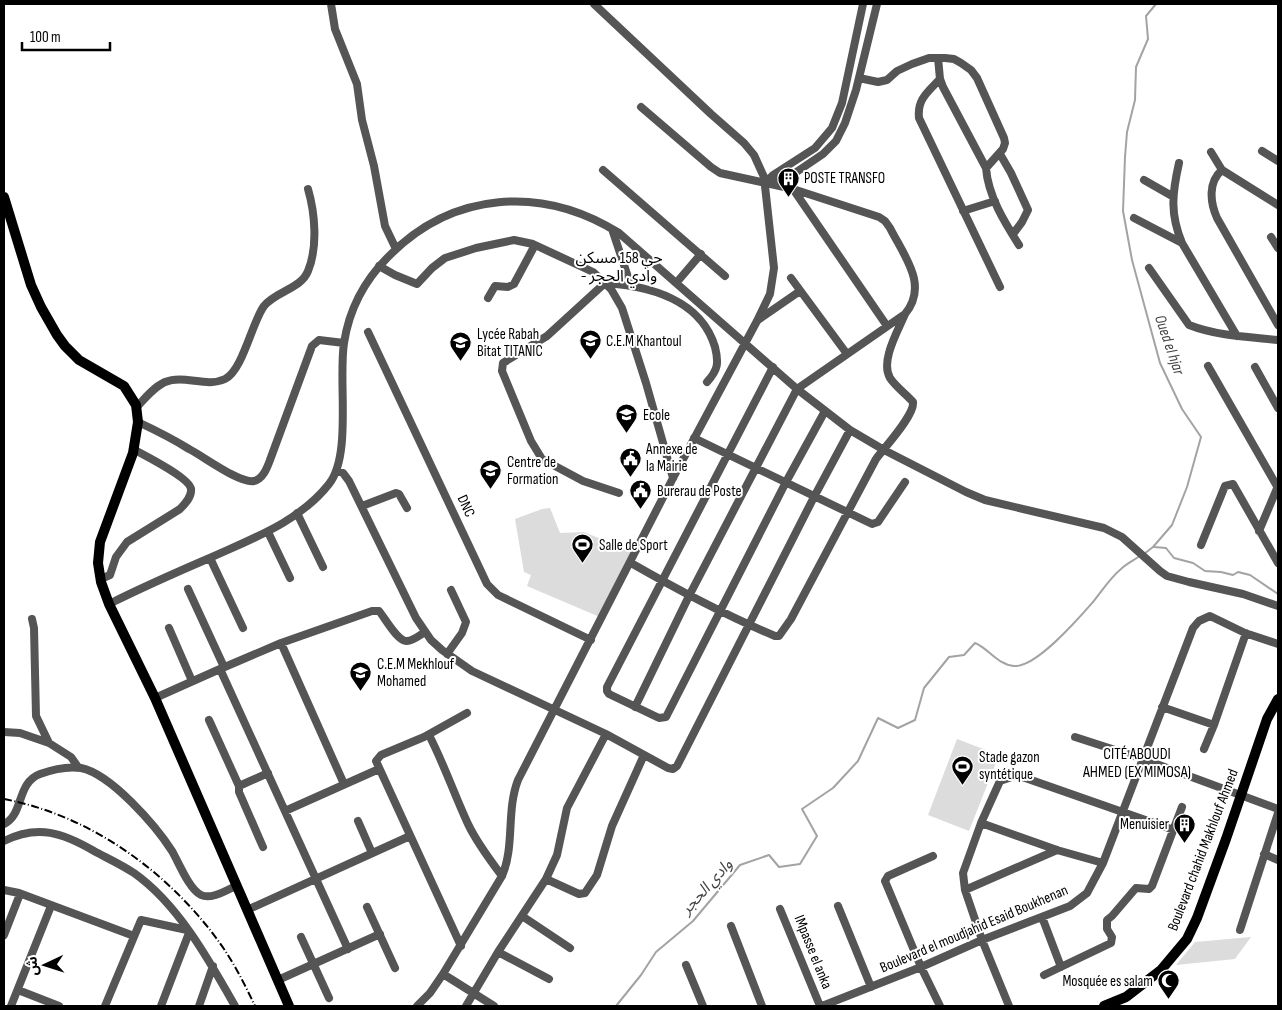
<svg xmlns="http://www.w3.org/2000/svg" width="1282" height="1010" viewBox="0 0 1282 1010" font-family="'Sofia Sans Condensed','Noto Sans Arabic',sans-serif">
<style>
.green{fill:#dcdcdc}
.lines{fill:none;stroke-linecap:round;stroke-linejoin:round}
.stream{stroke:#a3a3a3;stroke-width:2}
.minor{stroke:#555;stroke-width:8}
.major{stroke:#000;stroke-width:10}
.rail{stroke:#000;stroke-width:2;stroke-dasharray:8 2.5 1 2.5;stroke-linecap:butt}
.labels{text-anchor:middle;dominant-baseline:central;stroke-width:4;stroke-linejoin:round;paint-order:stroke}
.poi-label{font-size:15px;fill:#000;stroke:#fff;text-anchor:start}
.street-label{font-size:15px;fill:#000;stroke:#fff}
.neighbourhood-label{font-size:16px;fill:#000;stroke:#fff}
.water-label{font-size:16px;font-style:italic;fill:#444;stroke:#fff}
</style>
<rect width="100%" height="100%" fill="#fff"/>
<!-- green -->
<path class="green" d="M 550,508 L 560,533 L 584,532 L 635,553 L 602,618 L 527,586 L 531,575 L 524,572 L 515,519 L 542,509 Z
M 957,739 L 999,755 L 969,831 L 928,815 Z
M 1251,937 L 1235,959 L 1176,965 L 1195,942 Z"/>
<g class="lines">
<!-- stream -->
<path class="stream" d="M 1154,547 L 1166,548 L 1174,558 L 1193,563 L 1205,571 L 1221,572 L 1233,575 L 1238,572 L 1250,575 L 1278,594
M 1144,554 L 1153,547 L 1172,525 L 1187,487 L 1201,437 L 1182,409 L 1160,363 L 1132,260 L 1123,211 L 1125,157 L 1127,132 L 1135,100 L 1136,67 L 1148,39 L 1146,16 L 1156,4
M 616,1006 L 641,975 L 656,952 L 693,921 L 740,865 L 769,855 L 779,867 L 800,864 L 817,836 L 802,809 L 833,788 L 858,761 L 878,718 L 898,728 L 915,720 L 924,688 L 949,657 L 964,655 L 975,643 C 988,648 998,665 1014,666 C 1036,668 1079,618 1093,602 C 1102,591 1110,578 1121,569 C 1126,564 1134,560 1140,556"/>
<!-- minor -->
<path class="minor" d="M 331,4 L 335,29 L 357,84 L 362,120 L 374,166 L 385,226 L 396,249
M 938,58 L 940,79 L 943,87 L 986,168
M 859,78 L 878,82 L 887,80 L 897,71 L 912,64 L 929,58 L 945,58 L 954,59 L 961,63 L 971,70 L 977,78 L 1004,138 L 1005,143 L 1003,149 L 986,168 C 988,196 1005,223 1019,245
M 940,79 C 928,92 917,99 919,118 L 1000,287
M 1262,151 L 1278,161
M 1211,152 L 1222,170
M 1000,154 L 1011,173 L 1028,210 L 1022,222 L 1013,234
M 1179,163 C 1172,194 1170,214 1182,243 L 1237,336
M 603,170 L 725,276
M 1144,180 L 1172,196
M 767,181 L 773,175 L 815,148 L 832,128 L 842,103 L 863,4
M 766,183 L 792,175 L 823,154 L 836,141 L 845,123 L 856,90 L 877,4
M 793,189 L 887,326
M 1278,205 L 1222,170 C 1208,182 1210,202 1217,218 L 1278,325
M 963,211 L 995,201
M 1134,218 L 1182,243
M 612,229 L 631,286
M 1271,237 L 1278,248
M 379,266 L 395,275 L 417,284 L 432,268 L 445,258 L 476,248 L 514,240 L 533,244 L 593,272 L 611,289 L 622,308 L 646,383 L 673,478
M 1149,268 L 1189,325 C 1217,336 1249,337 1278,340
M 791,278 L 847,354
M 677,282 L 701,254
M 488,298 L 495,286 L 508,287 L 514,284 L 535,245
M 758,320 L 800,291
M 368,332 L 487,584 L 498,595 L 591,640
M 1208,366 L 1278,488
M 773,367 L 607,687 L 607,691 L 609,694 L 659,718 L 666,717 L 786,482 L 825,411
M 1255,367 L 1278,408
M 137,407 C 145,398 154,387 165,382 C 184,374 206,388 225,379 C 243,370 252,322 264,306 C 276,291 301,289 308,271 C 318,247 315,213 308,189
M 138,422 C 155,430 173,439 189,449 C 203,456 240,484 254,481 C 263,479 267,468 270,460 L 312,346 L 319,340 L 344,343
M 694,438 L 872,524 L 878,522 L 905,482
M 337,471 L 343,473 L 349,481 L 416,618 L 431,640 L 442,650 L 472,671 L 606,734 L 668,768 L 673,769 L 677,766 L 814,497 L 850,430
M 619,493 L 583,481 L 542,459 L 531,441 L 502,371 L 503,363 L 547,336 L 605,283 C 650,286 701,300 715,347 C 719,363 718,370 707,382
M 362,506 L 396,493 L 399,494 L 407,508
M 297,513 L 323,567
M 1259,531 L 1278,486
M 268,532 L 290,578
M 1201,545 L 1225,486 L 1233,484 L 1278,563
M 210,558 L 243,628
M 631,563 C 678,590 725,615 775,636 L 779,636 L 791,619 L 876,459 C 884,448 915,415 913,402 C 906,394 896,387 890,378 C 880,361 898,331 905,314
M 101,579 L 110,575 L 116,557 L 127,542 L 180,509 C 185,504 192,497 191,489 C 190,478 144,455 133,449
M 188,589 L 224,667
M 109,604 C 143,587 177,572 212,557 C 254,538 300,521 329,484 C 352,455 338,380 344,343 C 349,310 365,280 388,257 C 452,191 542,185 619,233 L 797,389 L 850,430 L 884,450 L 966,492 L 985,500 L 1104,528 L 1122,537 L 1160,571 L 1167,576 L 1189,582 L 1243,594 L 1278,606
M 32,619 L 34,628 L 36,716 L 49,743 L 71,757 L 78,767
M 169,628 L 192,681
M 281,643 L 344,784
M 447,654 L 462,633 L 466,622 L 451,590
M 220,669 L 281,643 L 372,611 L 379,611 C 385,618 398,642 407,641 C 413,641 420,635 425,632
M 155,698 L 220,669 L 348,949
M 635,707 L 689,596 L 797,389 L 905,314 C 929,285 904,256 890,228 L 885,221 L 879,217 L 793,189 L 720,173 L 711,167 L 641,107
M 1162,707 L 1214,725 L 1246,633
M 209,720 L 239,786 L 239,792 L 263,847
M 4,732 L 20,733 L 49,743
M 429,735 C 444,764 454,794 468,824 C 477,843 490,860 502,876
M 1075,737 L 1143,759 L 1278,809
M 1204,749 L 1214,725
M 239,786 L 268,773
M 285,811 L 379,769
M 358,821 L 372,853
M 981,823 L 1057,850 L 1103,863
M 4,824 C 24,815 16,783 40,774 C 51,770 68,766 81,768 C 111,774 156,826 172,851 C 179,863 189,889 201,895 C 211,900 227,890 236,886
M 4,841 C 38,824 63,833 94,851 C 107,858 122,865 134,873 C 178,904 209,960 235,1006
M 1264,854 L 1278,860
M 933,856 L 888,876 L 885,881 L 921,967 L 940,1006
M 546,879 L 579,894 L 585,893 L 597,875 L 612,826 L 644,755
M 4,890 L 19,893 L 134,936
M 965,890 L 1057,850
M 838,906 L 871,987
M 367,907 L 395,968
M 780,909 L 820,1006
M 247,910 L 410,836
M 522,916 L 570,948
M 1042,917 L 1061,967
M 731,926 L 762,1006
M 1240,930 L 1278,813
M 4,935 L 20,894
M 301,937 L 329,998
M 461,946 L 376,761 L 381,755 L 424,737 L 467,713
M 498,952 L 549,979
M 686,965 L 703,1006
M 443,974 L 494,1006
M 1044,975 L 1111,943 L 1112,937 L 1107,929 L 1107,920 L 1112,916 L 1136,888 L 1149,889 L 1152,886 L 1182,807
M 278,980 L 380,934
M 18,990 L 59,1006
M 11,1006 L 51,906
M 105,1006 L 141,920 L 187,930
M 161,1006 L 189,933
M 199,1006 L 213,966
M 417,1006 L 430,993 L 443,974 L 502,876 C 515,846 506,811 518,780 L 673,478 L 757,321 L 770,294 L 774,268 L 764,177 L 754,155 L 744,143 L 711,114 L 594,4
M 466,1006 L 498,952 L 546,879 L 557,855 L 567,808 L 606,734
M 822,1006 L 921,967 L 982,940 L 1070,906 L 1087,893 L 1103,863 L 1193,628 L 1199,621 L 1210,616 L 1245,633 L 1278,644
M 1009,1006 L 982,940 L 965,890 L 963,873 L 981,823 L 1000,781 L 1017,775 L 1174,830"/>
<!-- major -->
<path class="major" d="M 4,197 L 31,285 L 41,307 L 57,335 L 65,346 L 79,360 L 124,386 L 136,405 L 138,422 L 133,453 L 100,542 L 98,563 L 101,582 L 109,604 L 155,698 L 289,1006
M 1104,1006 L 1126,997 L 1161,970 L 1187,939 L 1197,918 L 1226,839 L 1267,719 L 1278,699"/>
<!-- rail -->
<path class="rail" d="M 4,799 C 93,816 173,875 224,949 C 236,967 246,987 255,1006"/>
</g>
<!-- icons -->
<defs>
<symbol id="building-pin" viewBox="-11 -11 22 30"><path d="M0 17L-7.5 6A9.5 9.5 0 1 1 7.5 6Z" fill="#000" stroke="#fff"/><path d="M-4-6H4V6H1V3H-1V6H-4ZM-2.5-4.3h1.7v1.8h-1.7ZM.8-4.3h1.7v1.8H.8ZM-2.5-1h1.7V.8h-1.7ZM.8-1h1.7V.8H.8Z" fill="#fff"/></symbol>
<symbol id="university-pin" viewBox="-11 -11 22 30"><path d="M0 17L-7.5 6A9.5 9.5 0 1 1 7.5 6Z" fill="#000" stroke="#fff"/><path d="M0-5L7-2L0 1L-7-2ZM-4 1L0 2.5L4 1V4Q0 6-4 4Z" fill="#fff"/></symbol>
<symbol id="school-pin" viewBox="-11 -11 22 30"><path d="M0 17L-7.5 6A9.5 9.5 0 1 1 7.5 6Z" fill="#000" stroke="#fff"/><path d="M0-5L7-2L0 1L-7-2ZM-4 1L0 2.5L4 1V4Q0 6-4 4Z" fill="#fff"/></symbol>
<symbol id="civic-pin" viewBox="-11 -11 22 30"><path d="M0 17L-7.5 6A9.5 9.5 0 1 1 7.5 6Z" fill="#000" stroke="#fff"/><path d="M-.6-6.5H3V-4.5H.6V-3L4-1V1h2V6H-6V1h2V-1L-.6-3ZM-1.2 2.5V6h2.4V2.5Z" fill="#fff"/></symbol>
<symbol id="stadium-pin" viewBox="-11 -11 22 30"><path d="M0 17L-7.5 6A9.5 9.5 0 1 1 7.5 6Z" fill="#000" stroke="#fff"/><path d="M0-5a6.5 5 0 1 0 0 10a6.5 5 0 1 0 0-10ZM-3.5-1.8h7v3.6h-7Z" fill="#fff"/></symbol>
<symbol id="mosque-pin" viewBox="-11 -11 22 30"><path d="M0 17L-7.5 6A9.5 9.5 0 1 1 7.5 6Z" fill="#000" stroke="#fff"/><path d="M3.5-4.9A6 6 0 1 0 3.5 4.9A5 5 0 1 1 3.5-4.9Z" fill="#fff"/></symbol>
</defs>
<g fill-rule="evenodd">
<use href="#building-pin" x="776" y="166" width="25" height="34"/>
<use href="#university-pin" x="578" y="328" width="25" height="34"/>
<use href="#university-pin" x="448" y="330" width="25" height="34"/>
<use href="#school-pin" x="614" y="402" width="25" height="34"/>
<use href="#civic-pin" x="618" y="446" width="25" height="34"/>
<use href="#university-pin" x="478" y="458" width="25" height="34"/>
<use href="#civic-pin" x="628" y="478" width="25" height="34"/>
<use href="#stadium-pin" x="570" y="532" width="25" height="34"/>
<use href="#school-pin" x="348" y="660" width="25" height="34"/>
<use href="#stadium-pin" x="950" y="754" width="25" height="34"/>
<use href="#building-pin" x="1172" y="812" width="25" height="34"/>
<use href="#mosque-pin" x="1156" y="968" width="25" height="34"/>
</g>
<g class="labels">
<!-- poi labels -->
<g class="poi-label">
<text x="804" y="178">POSTE TRANSFO</text>
<text x="477" y="334">Lycée Rabah<tspan x="477" dy="17">Bitat TITANIC</tspan></text>
<text x="606" y="341">C.E.M Khantoul</text>
<text x="643" y="415">Ecole</text>
<text x="646" y="449">Annexe de<tspan x="646" dy="17">la Mairie</tspan></text>
<text x="507" y="462">Centre de<tspan x="507" dy="17">Formation</tspan></text>
<text x="657" y="491">Burerau de Poste</text>
<text x="599" y="545">Salle de Sport</text>
<text x="377" y="664">C.E.M Mekhlouf<tspan x="377" dy="17">Mohamed</tspan></text>
<text x="979" y="757">Stade gazon<tspan x="979" dy="17">syntétique</tspan></text>
<text x="1169" y="824" text-anchor="end">Menuisier</text>
<text x="1153" y="981" text-anchor="end">Mosquée es salam</text>
</g>
<!-- street labels -->
<g class="street-label">
<text transform="translate(466 506) rotate(65)">DNC</text>
<text transform="translate(1203 850) rotate(-69)">Boulevard chahid Makhlouf Ahmed</text>
<text transform="translate(974 929) rotate(-23)">Boulevard el moudjahid Esaid Boukhenan</text>
<text transform="translate(813 952) rotate(68)">IMpasse el anka</text>
</g>
<!-- neighbourhood labels -->
<g class="neighbourhood-label">
<text x="619" y="258">حي 158 مسكن<tspan x="619" dy="18">- وادي الحجر</tspan></text>
<text x="1137" y="754">CITÉ ABOUDI<tspan x="1137" dy="18">AHMED (EX MIMOSA)</tspan></text>
</g>
<!-- water labels -->
<g class="water-label">
<text transform="translate(1169 345) rotate(71)">Oued el hjar</text>
<text transform="translate(707 887) rotate(-48)">وادي الحجر</text>
</g>
</g>
<!-- border -->
<rect width="1282" height="1010" fill="none" stroke="#000000" stroke-width="10"/>
<!-- north arrow -->
<g transform="translate(45 965) rotate(266)" stroke="#ffffff" stroke-width="4" paint-order="stroke">
<path d="M0-4L9 19L0 12L-9 19Z" fill="#000000"/>
<text y="-8" font-size="14" font-weight="bold" text-anchor="middle" fill="#000000">ش</text>
</g>
<!-- scale -->
<path d="M22 42v8h88v-8" fill="none" stroke="#000000" stroke-width="2.5"/>
<text x="30" y="42" font-size="15" fill="#000000" stroke="#ffffff" stroke-width="4" paint-order="stroke">100 m</text>
</svg>
